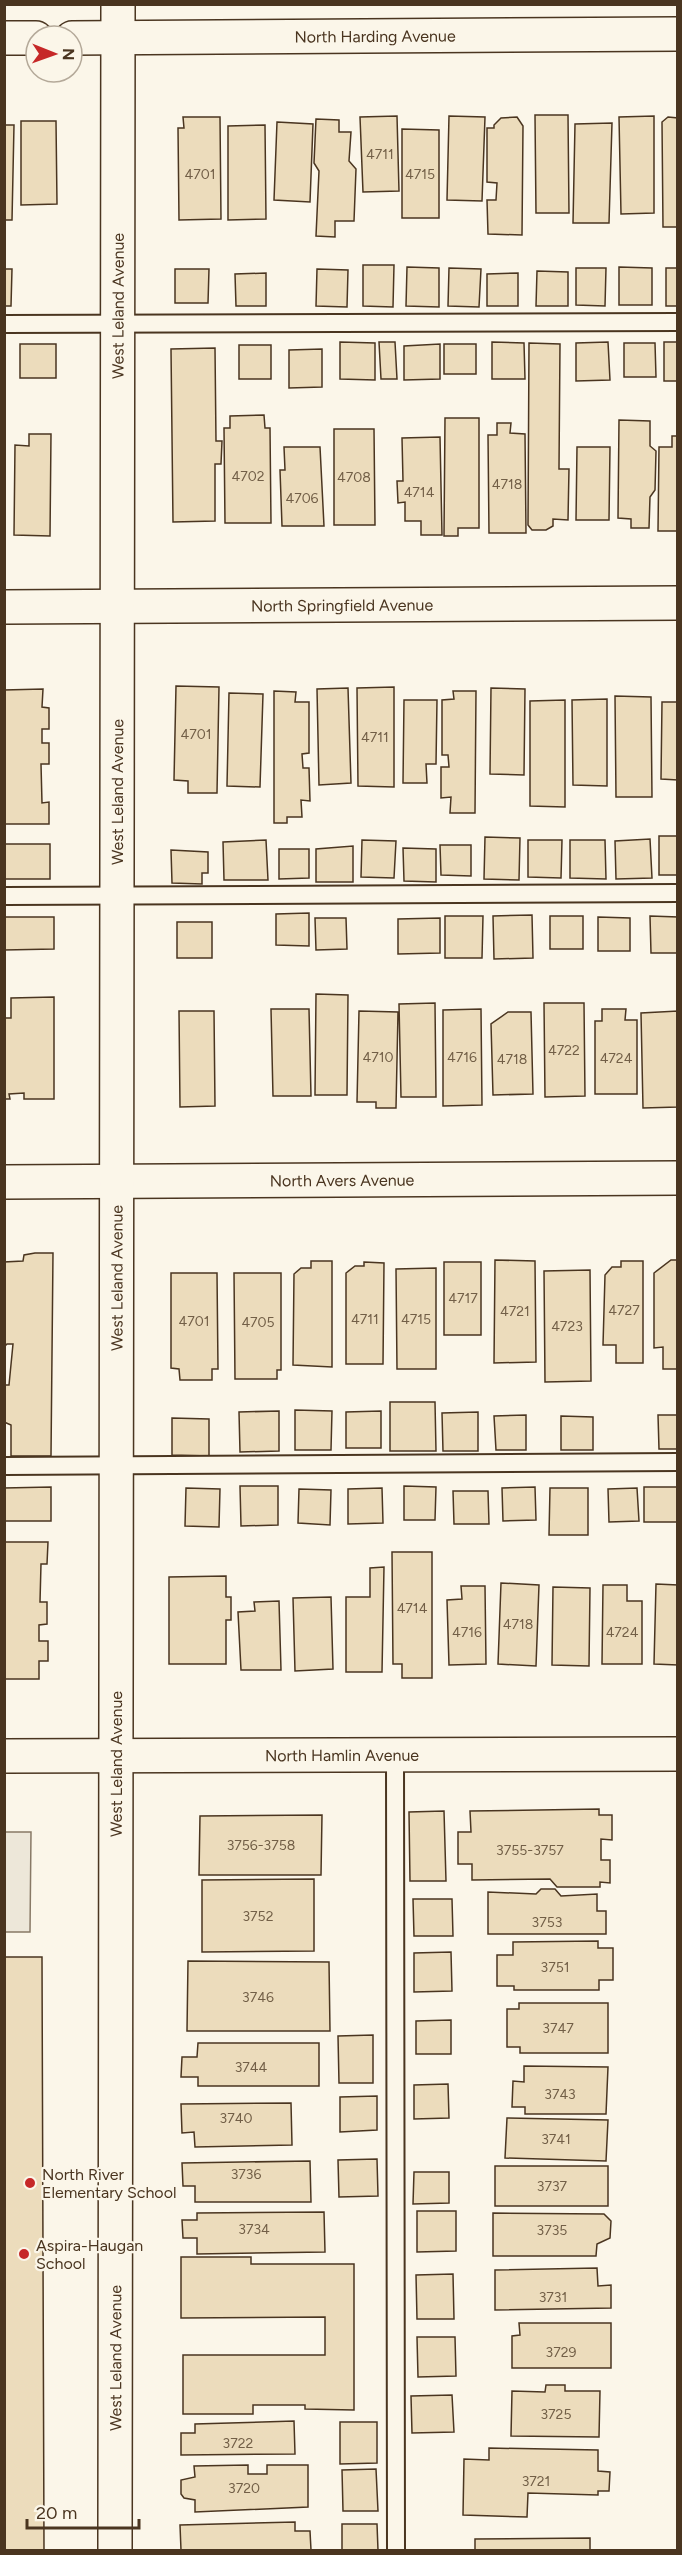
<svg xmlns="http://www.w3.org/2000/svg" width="682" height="2555" viewBox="0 0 682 2555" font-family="Figtree,sans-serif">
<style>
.parking{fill:#ede7d9;stroke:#887966;stroke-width:1.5}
.building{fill:#ecdcbc;stroke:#4a3520;stroke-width:1.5}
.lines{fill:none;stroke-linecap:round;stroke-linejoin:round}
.service-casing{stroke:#4a3520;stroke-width:20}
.minor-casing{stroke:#4a3520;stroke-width:36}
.service{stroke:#fbf6e9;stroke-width:16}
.minor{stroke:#fbf6e9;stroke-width:33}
.poi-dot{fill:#c62828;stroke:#fbf6e9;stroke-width:2}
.labels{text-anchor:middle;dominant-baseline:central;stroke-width:4.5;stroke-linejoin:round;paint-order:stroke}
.number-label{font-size:14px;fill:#725f47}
.street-label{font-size:16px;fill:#4a3520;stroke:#fbf6e9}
.poi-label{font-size:16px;fill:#4a3520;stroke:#fbf6e9;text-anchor:start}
</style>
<rect width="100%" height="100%" fill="#fbf6e9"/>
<!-- parking -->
<path class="parking" d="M 5,1832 L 31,1832 L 30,1932 L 5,1932 Z"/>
<!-- building -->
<path class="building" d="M 535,115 L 568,115 L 569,213 L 536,213 Z
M 397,116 L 399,191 L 363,192 L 360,117 Z
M 449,116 L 485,117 L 482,201 L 447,200 Z
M 654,116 L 654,213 L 621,214 L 619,117 Z
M 183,117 L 220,117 L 221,219 L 179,220 L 178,128 L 184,128 Z
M 517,117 L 523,126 L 522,235 L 488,234 L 487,200 L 496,200 L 497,183 L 487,182 L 487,128 L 494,128 L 494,125 L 501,118 Z
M 668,117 L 678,118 L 678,227 L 663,227 L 662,122 Z
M 316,119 L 339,120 L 339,132 L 351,132 L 349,161 L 356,169 L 354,221 L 335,221 L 335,237 L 316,236 L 319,171 L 314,163 Z
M 21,121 L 56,121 L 57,204 L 21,205 Z
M 277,122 L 313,124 L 310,202 L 274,200 Z
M 612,123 L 609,223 L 573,223 L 575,124 Z
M 4,125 L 14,125 L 12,220 L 4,220 Z
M 265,125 L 266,219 L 228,220 L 228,126 Z
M 402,129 L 439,130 L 439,218 L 402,218 Z
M 363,265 L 394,265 L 393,307 L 363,306 Z
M 407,267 L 439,268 L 439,307 L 406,306 Z
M 619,267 L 652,268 L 652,305 L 619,305 Z
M 449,268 L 481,269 L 479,307 L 448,306 Z
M 576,268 L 606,268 L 605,306 L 576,305 Z
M 666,268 L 678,268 L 678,306 L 666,306 Z
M 4,269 L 12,269 L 11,306 L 4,306 Z
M 175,269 L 209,269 L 208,303 L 175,303 Z
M 317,269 L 348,270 L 347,307 L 316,306 Z
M 537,271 L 568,272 L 568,306 L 536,306 Z
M 266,273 L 266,306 L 236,306 L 235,274 Z
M 518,273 L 518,306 L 487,306 L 487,274 Z
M 340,342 L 375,343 L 375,380 L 340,379 Z
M 379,342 L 395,342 L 397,379 L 381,379 Z
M 492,342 L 524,343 L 525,379 L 492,379 Z
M 608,342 L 610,380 L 576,381 L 576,343 Z
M 664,342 L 678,342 L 678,381 L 664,381 Z
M 529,343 L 560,344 L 559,469 L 569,469 L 568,520 L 553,519 L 553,526 L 546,530 L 532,530 L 528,525 Z
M 624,343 L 655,343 L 656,377 L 624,377 Z
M 20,344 L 56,344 L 56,378 L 20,378 Z
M 440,344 L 440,379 L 404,380 L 404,346 Z
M 444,344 L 476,344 L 476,374 L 444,374 Z
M 239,345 L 271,345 L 271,379 L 239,379 Z
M 215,348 L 216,441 L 222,441 L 221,464 L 215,464 L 215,521 L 173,522 L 171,349 Z
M 322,349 L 322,387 L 289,388 L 289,350 Z
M 264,415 L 265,428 L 270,428 L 271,523 L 225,523 L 224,428 L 230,428 L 230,416 Z
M 445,418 L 479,418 L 479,528 L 458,528 L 458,536 L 444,536 Z
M 619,420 L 650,421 L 650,446 L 656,451 L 655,490 L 650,497 L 649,528 L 631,528 L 631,519 L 618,518 Z
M 497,423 L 511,423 L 510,433 L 525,434 L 526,533 L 489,533 L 488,435 L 497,435 Z
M 334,429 L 374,429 L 375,525 L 334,525 Z
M 29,434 L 51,434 L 50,536 L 14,535 L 15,445 L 29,446 Z
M 672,436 L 678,436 L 678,531 L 658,531 L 659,447 L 672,447 Z
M 440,437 L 442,535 L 421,535 L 421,521 L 405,521 L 405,502 L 398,503 L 397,481 L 403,481 L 402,438 Z
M 284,447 L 320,447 L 324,526 L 282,526 L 280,470 L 285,470 Z
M 577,447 L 610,447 L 609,520 L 576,520 Z
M 176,686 L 219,687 L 217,793 L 188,793 L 188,781 L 174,780 Z
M 394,687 L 394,787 L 358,786 L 357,688 Z
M 348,688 L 351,783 L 319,785 L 317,689 Z
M 491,688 L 525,689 L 524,775 L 490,774 Z
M 43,689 L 42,707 L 49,708 L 49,729 L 42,729 L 42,743 L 49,743 L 49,764 L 41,764 L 42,803 L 49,802 L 49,824 L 4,824 L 4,690 Z
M 274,691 L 296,692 L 295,702 L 309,702 L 309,753 L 302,754 L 303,768 L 309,768 L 310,801 L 301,800 L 302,817 L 287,817 L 287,823 L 274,823 Z
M 453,691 L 476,691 L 475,813 L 450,813 L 451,797 L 441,798 L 441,767 L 449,767 L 448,755 L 442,755 L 442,700 L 454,699 Z
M 229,693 L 263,694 L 260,787 L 227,786 Z
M 615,696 L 651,697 L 652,797 L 616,797 Z
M 607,699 L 607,786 L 573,785 L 572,700 Z
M 404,700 L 437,700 L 436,764 L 426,764 L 427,783 L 403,783 Z
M 565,700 L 565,807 L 530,806 L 530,701 Z
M 662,702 L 678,702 L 678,780 L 661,779 Z
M 659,836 L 678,836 L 678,875 L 659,875 Z
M 485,837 L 520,838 L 519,880 L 484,879 Z
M 650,839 L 652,878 L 616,879 L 615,841 Z
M 266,840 L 268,880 L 224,880 L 223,842 Z
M 362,840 L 396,841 L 394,878 L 361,877 Z
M 528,840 L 562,840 L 561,878 L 528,877 Z
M 570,840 L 605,840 L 606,879 L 570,878 Z
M 4,844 L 50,844 L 50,879 L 4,879 Z
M 440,845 L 471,845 L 471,876 L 441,875 Z
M 353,846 L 353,882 L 316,882 L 316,849 Z
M 403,848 L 436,849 L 436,882 L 404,881 Z
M 279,849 L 309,849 L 309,878 L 279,879 Z
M 171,850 L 208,852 L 208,873 L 202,873 L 202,884 L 172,883 Z
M 309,913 L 309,946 L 276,945 L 276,914 Z
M 532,915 L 533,958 L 494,959 L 493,916 Z
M 445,916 L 483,916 L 482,958 L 445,958 Z
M 550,916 L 583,916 L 583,949 L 550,949 Z
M 650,916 L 678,917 L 678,953 L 651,953 Z
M 4,917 L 54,917 L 54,949 L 4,950 Z
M 598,917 L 630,918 L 630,951 L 598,951 Z
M 315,918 L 346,918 L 347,949 L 316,950 Z
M 440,918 L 440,953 L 398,954 L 398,919 Z
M 177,922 L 212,922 L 212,958 L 177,958 Z
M 316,994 L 348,995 L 347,1095 L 315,1095 Z
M 54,997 L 54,1099 L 24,1099 L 24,1093 L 9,1094 L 10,1099 L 4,1099 L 4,1018 L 11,1018 L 11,998 Z
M 435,1003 L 436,1097 L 401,1097 L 399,1004 Z
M 544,1003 L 584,1003 L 585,1096 L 545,1097 Z
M 271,1009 L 309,1009 L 311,1096 L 273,1096 Z
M 481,1009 L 482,1105 L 443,1106 L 443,1010 Z
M 602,1009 L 626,1009 L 625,1020 L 637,1020 L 637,1094 L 595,1094 L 595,1021 L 602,1021 Z
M 179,1011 L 214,1011 L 215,1106 L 180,1107 Z
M 359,1011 L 398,1012 L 396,1108 L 376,1108 L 376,1102 L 357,1102 Z
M 678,1011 L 678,1107 L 643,1108 L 641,1013 Z
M 508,1012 L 531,1012 L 533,1094 L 493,1095 L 491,1024 Z
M 35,1253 L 53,1253 L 51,1456 L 11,1456 L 11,1425 L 4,1422 L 4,1385 L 9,1385 L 13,1344 L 7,1344 L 4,1347 L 4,1262 L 23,1261 L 24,1255 Z
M 495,1260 L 535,1261 L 536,1362 L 494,1363 Z
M 671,1260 L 678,1260 L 678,1369 L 663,1369 L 663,1347 L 654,1348 L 654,1273 Z
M 311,1261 L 332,1261 L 332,1367 L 293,1365 L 294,1274 L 301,1268 L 311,1268 Z
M 621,1261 L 643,1261 L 643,1363 L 616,1363 L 616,1345 L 603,1345 L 605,1275 L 612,1267 L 621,1267 Z
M 364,1262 L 384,1263 L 383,1364 L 346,1364 L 346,1273 L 355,1266 L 364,1266 Z
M 444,1262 L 481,1262 L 481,1335 L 444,1335 Z
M 436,1268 L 436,1369 L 397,1369 L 396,1269 Z
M 590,1270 L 591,1381 L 545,1382 L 544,1271 Z
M 171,1273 L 217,1273 L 218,1369 L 212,1369 L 212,1380 L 180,1380 L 179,1369 L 171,1368 Z
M 234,1273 L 281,1273 L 281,1370 L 277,1370 L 277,1379 L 235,1379 Z
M 390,1402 L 435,1402 L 436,1451 L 390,1451 Z
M 295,1410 L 332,1411 L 331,1450 L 295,1450 Z
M 279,1411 L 279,1451 L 240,1452 L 239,1412 Z
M 381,1411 L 381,1448 L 346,1448 L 346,1412 Z
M 478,1412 L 478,1451 L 443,1451 L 442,1413 Z
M 526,1415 L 526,1450 L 496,1450 L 494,1416 Z
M 658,1415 L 678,1415 L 678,1449 L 659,1449 Z
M 561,1416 L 593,1417 L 593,1450 L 561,1450 Z
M 172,1418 L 209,1419 L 209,1456 L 172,1455 Z
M 240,1486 L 278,1486 L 278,1525 L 241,1526 Z
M 404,1486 L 436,1487 L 435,1520 L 404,1520 Z
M 51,1487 L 51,1521 L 4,1521 L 4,1488 Z
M 535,1487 L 536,1520 L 503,1521 L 502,1488 Z
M 644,1487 L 678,1487 L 678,1522 L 644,1522 Z
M 186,1488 L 220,1489 L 219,1527 L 185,1526 Z
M 382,1488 L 383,1523 L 348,1524 L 348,1489 Z
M 550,1488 L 588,1488 L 588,1535 L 549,1535 Z
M 637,1488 L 639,1521 L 609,1522 L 608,1489 Z
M 299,1489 L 331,1490 L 330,1525 L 298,1523 Z
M 453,1491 L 488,1491 L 489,1524 L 454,1524 Z
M 4,1542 L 48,1542 L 47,1564 L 41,1564 L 40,1602 L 47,1602 L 47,1624 L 39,1625 L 39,1641 L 48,1641 L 48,1661 L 39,1661 L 39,1679 L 4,1679 Z
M 392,1552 L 432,1552 L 432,1678 L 402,1678 L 402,1664 L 393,1664 Z
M 384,1567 L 382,1672 L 346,1672 L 346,1597 L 370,1597 L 370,1568 Z
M 226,1576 L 226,1597 L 231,1597 L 231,1620 L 226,1620 L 226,1664 L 169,1664 L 169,1577 Z
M 501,1583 L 539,1585 L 536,1666 L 498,1664 Z
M 656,1584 L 678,1585 L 678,1665 L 654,1664 Z
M 603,1585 L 627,1585 L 627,1601 L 642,1601 L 642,1664 L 602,1664 Z
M 461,1586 L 485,1586 L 486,1664 L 449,1665 L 447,1600 L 462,1599 Z
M 553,1587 L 590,1588 L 589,1666 L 552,1665 Z
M 331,1597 L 333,1669 L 295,1671 L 293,1598 Z
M 279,1601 L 281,1670 L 241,1670 L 238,1612 L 255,1611 L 254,1602 Z
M 599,1809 L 599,1815 L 612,1815 L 612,1840 L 601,1839 L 601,1860 L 610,1860 L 610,1883 L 600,1882 L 600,1887 L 557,1887 L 550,1879 L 472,1880 L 472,1864 L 458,1864 L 458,1832 L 471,1832 L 470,1811 Z
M 444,1811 L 446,1881 L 410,1881 L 409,1812 Z
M 322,1815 L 321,1875 L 199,1875 L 200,1816 Z
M 314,1879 L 314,1951 L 202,1952 L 202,1880 Z
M 541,1889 L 555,1889 L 561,1896 L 597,1894 L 597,1911 L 606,1911 L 606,1934 L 488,1934 L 488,1892 L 536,1894 Z
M 413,1899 L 452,1899 L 453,1936 L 414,1936 Z
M 598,1941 L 598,1948 L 613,1948 L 613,1980 L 599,1980 L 599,1990 L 514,1990 L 514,1986 L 497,1986 L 497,1955 L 513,1955 L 513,1942 Z
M 451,1952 L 452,1991 L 414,1992 L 414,1953 Z
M 4,1957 L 42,1957 L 44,2550 L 4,2550 Z
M 188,1961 L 329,1962 L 330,2031 L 187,2031 Z
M 519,2003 L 608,2003 L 608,2053 L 520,2053 L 520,2047 L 507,2047 L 507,2009 L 519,2009 Z
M 451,2020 L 451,2054 L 416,2054 L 416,2021 Z
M 373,2035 L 373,2083 L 339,2083 L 338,2036 Z
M 198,2043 L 319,2043 L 319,2086 L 198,2086 L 198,2077 L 181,2077 L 182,2057 L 197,2057 Z
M 524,2066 L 608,2067 L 606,2114 L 525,2114 L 525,2107 L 512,2107 L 513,2081 L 524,2082 Z
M 448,2084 L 449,2118 L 414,2119 L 414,2085 Z
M 377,2096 L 377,2130 L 340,2132 L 340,2097 Z
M 291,2103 L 292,2145 L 195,2147 L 194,2132 L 182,2133 L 181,2104 Z
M 507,2118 L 608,2120 L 606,2161 L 505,2158 Z
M 377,2159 L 378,2196 L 339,2197 L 338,2160 Z
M 310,2161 L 311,2202 L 195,2202 L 195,2186 L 183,2186 L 182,2163 Z
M 495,2166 L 608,2166 L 608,2206 L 495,2206 Z
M 414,2172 L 449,2172 L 449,2203 L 413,2204 Z
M 417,2211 L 456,2211 L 456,2251 L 417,2252 Z
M 324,2212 L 325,2252 L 197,2254 L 197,2238 L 183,2238 L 182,2220 L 197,2220 L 197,2213 Z
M 493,2213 L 604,2214 L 611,2221 L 610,2238 L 597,2244 L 596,2256 L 493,2256 Z
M 181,2257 L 251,2257 L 251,2264 L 354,2264 L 354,2410 L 305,2409 L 305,2405 L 253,2405 L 253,2414 L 183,2414 L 183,2355 L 325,2355 L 325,2317 L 181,2318 Z
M 597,2268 L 598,2286 L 611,2285 L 611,2308 L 495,2310 L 495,2270 Z
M 453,2274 L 454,2319 L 417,2319 L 416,2275 Z
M 519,2323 L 611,2323 L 611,2368 L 512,2368 L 512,2336 L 520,2335 Z
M 417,2337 L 455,2337 L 456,2376 L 418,2377 Z
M 546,2385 L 565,2385 L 565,2391 L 600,2391 L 599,2437 L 511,2436 L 512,2391 L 545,2392 Z
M 452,2395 L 454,2432 L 412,2433 L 411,2396 Z
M 294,2421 L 295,2454 L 181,2455 L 181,2433 L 195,2433 L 195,2424 Z
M 340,2422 L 377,2422 L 377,2463 L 340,2464 Z
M 489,2448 L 598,2450 L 598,2471 L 610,2472 L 609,2491 L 598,2491 L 598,2495 L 528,2493 L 527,2517 L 463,2515 L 464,2459 L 489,2460 Z
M 248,2465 L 248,2474 L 267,2474 L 267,2465 L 308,2465 L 308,2507 L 195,2512 L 195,2500 L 184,2498 L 181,2494 L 181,2480 L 195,2477 L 194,2466 Z
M 376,2469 L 378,2511 L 343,2511 L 342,2470 Z
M 295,2522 L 295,2531 L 310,2531 L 311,2550 L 181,2550 L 180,2525 Z
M 342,2524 L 377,2524 L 378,2550 L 342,2550 Z
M 590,2538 L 590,2550 L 475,2550 L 475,2539 Z"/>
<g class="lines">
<defs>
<path id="service" d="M 4,324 L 678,322
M 4,896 L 678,893
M 4,1466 L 678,1462
M 395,1754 L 396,2550"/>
<g id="minor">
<path d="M 4,38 L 36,38"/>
<path id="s1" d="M 72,38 L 678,34"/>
<path id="s2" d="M 4,607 L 678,603"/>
<path id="s3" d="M 4,1182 L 678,1178"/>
<path id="s4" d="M 4,1756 L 678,1754"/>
<path id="s5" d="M 115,2550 L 118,4"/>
</g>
</defs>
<!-- service casing -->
<use href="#service" class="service-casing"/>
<!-- minor casing -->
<use href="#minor" class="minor-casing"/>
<!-- service -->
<use href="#service" class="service"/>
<!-- minor -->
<use href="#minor" class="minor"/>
</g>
<!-- markers -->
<g class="poi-dot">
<circle cx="30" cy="2183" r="6"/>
<circle cx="24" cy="2254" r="6"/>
</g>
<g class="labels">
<!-- number labels -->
<g class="number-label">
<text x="380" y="154">4711</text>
<text x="200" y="174">4701</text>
<text x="420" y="174">4715</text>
<text x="248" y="476">4702</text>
<text x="354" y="477">4708</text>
<text x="507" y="484">4718</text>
<text x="419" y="492">4714</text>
<text x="302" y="498">4706</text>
<text x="196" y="734">4701</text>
<text x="375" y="737">4711</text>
<text x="564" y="1050">4722</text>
<text x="378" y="1057">4710</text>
<text x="462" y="1057">4716</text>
<text x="616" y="1058">4724</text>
<text x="512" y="1059">4718</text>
<text x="463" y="1298">4717</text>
<text x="624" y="1310">4727</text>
<text x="515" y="1311">4721</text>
<text x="365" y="1319">4711</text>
<text x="416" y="1319">4715</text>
<text x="194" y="1321">4701</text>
<text x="258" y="1322">4705</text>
<text x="567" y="1326">4723</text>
<text x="412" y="1608">4714</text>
<text x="518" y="1624">4718</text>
<text x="467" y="1632">4716</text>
<text x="622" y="1632">4724</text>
<text x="261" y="1845">3756-3758</text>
<text x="530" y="1850">3755-3757</text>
<text x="258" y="1916">3752</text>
<text x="547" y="1922">3753</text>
<text x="555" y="1967">3751</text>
<text x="258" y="1997">3746</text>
<text x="558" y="2028">3747</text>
<text x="251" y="2067">3744</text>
<text x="560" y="2094">3743</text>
<text x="236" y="2118">3740</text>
<text x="556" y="2139">3741</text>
<text x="246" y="2174">3736</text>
<text x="552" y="2186">3737</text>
<text x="254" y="2229">3734</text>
<text x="552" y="2230">3735</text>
<text x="553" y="2297">3731</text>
<text x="561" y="2352">3729</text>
<text x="556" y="2414">3725</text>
<text x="238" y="2443">3722</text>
<text x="536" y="2481">3721</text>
<text x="244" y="2488">3720</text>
</g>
<!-- street labels -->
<g class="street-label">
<text stroke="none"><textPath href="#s1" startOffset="303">North Harding Avenue</textPath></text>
<text stroke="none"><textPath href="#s5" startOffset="2244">West Leland Avenue</textPath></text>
<text stroke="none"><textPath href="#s2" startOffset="338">North Springfield Avenue</textPath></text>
<text stroke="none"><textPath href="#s5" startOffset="1758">West Leland Avenue</textPath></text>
<text stroke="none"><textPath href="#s3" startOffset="338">North Avers Avenue</textPath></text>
<text stroke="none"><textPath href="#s5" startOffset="1272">West Leland Avenue</textPath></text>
<text stroke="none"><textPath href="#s4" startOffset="338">North Hamlin Avenue</textPath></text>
<text stroke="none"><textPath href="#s5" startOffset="786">West Leland Avenue</textPath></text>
<text stroke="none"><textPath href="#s5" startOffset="192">West Leland Avenue</textPath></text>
</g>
<!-- poi labels -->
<g class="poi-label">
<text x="42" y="2174">North River<tspan x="42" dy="18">Elementary School</tspan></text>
<text x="36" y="2245">Aspira-Haugan<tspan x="36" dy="18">School</tspan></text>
</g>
</g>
<!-- border -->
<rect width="682" height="2555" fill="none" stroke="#4a3520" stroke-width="12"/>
<!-- north arrow -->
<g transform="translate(54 54) rotate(91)"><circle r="28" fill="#fbf6e9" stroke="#b4a999" stroke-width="1.5"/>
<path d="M0-4.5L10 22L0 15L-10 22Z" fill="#c62828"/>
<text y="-9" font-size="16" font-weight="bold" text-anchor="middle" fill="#4a3520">N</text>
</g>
<!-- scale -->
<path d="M27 2519v9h112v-9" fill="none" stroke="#4a3520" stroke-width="3"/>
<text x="36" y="2519" font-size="18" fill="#4a3520" stroke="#fbf6e9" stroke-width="4.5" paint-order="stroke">20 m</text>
</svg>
